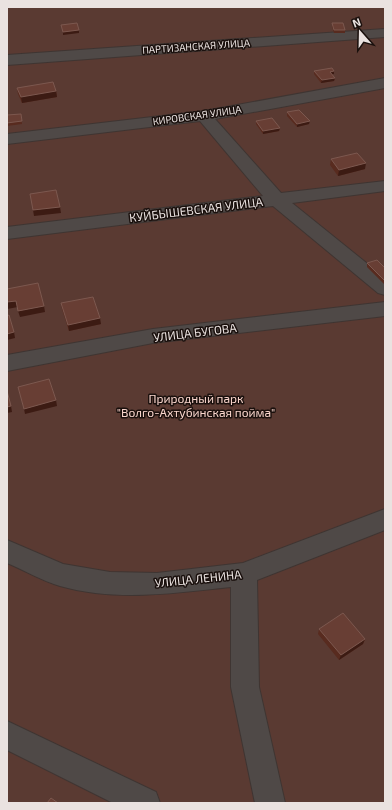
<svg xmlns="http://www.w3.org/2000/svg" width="392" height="810" viewBox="0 0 392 810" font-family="'Exo 2',sans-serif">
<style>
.green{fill:#5a3a32}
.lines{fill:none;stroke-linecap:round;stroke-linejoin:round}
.minor-casing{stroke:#3f3532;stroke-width:2}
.minor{fill:#4f4947;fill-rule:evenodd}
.wall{fill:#582b1f}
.shaded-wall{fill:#3c1b13}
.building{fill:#683e34;stroke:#7c584f}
.labels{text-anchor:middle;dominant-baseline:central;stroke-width:3;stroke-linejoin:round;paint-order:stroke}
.far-street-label{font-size:10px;fill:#eae2e0;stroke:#1a100d}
.street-label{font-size:12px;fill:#eae2e0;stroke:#1a100d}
.park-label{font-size:12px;fill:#fad6cd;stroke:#1a100d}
</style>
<rect width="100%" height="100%" fill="#231916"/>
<!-- green -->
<path class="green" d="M 7,7 L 385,7 L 385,803 L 7,803 Z"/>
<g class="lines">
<defs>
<path id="minor" d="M 385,29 L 385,37 L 7,65 L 7,55 Z
M 385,78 L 385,88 L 215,119 L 281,193 L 385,181 L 385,191 L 292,203 L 385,278 L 385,295 L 378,293 L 273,206 L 7,239 L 7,227 L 263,196 L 200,121 L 7,144 L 7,134 L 204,111 Z
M 385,302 L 385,316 L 153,343 L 7,371 L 7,355 L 153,329 Z
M 385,509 L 385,530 L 257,580 L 259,687 L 285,803 L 255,803 L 231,687 L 231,587 C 175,593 116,602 60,586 C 42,581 24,570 7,563 L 7,540 L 63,564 L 110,572 L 157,573 L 243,563 Z
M 7,721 L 156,792 L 160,803 L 113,803 L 7,750 Z"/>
</defs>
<!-- minor casing -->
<use href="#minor" class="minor-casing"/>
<!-- minor -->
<use href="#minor" class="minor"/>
</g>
<!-- wall -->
<path class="wall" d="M 332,23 L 345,30 L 345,33 L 334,33 L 332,26 Z
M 314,71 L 334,74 L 332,74 L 335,78 L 334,81 L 321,83 L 314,74 Z
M 17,88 L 56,91 L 57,97 L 22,103 L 18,94 Z
M 287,112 L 309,124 L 297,127 L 287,116 Z
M 21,114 L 22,124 L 7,126 L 7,115 Z
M 256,121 L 280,128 L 279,131 L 263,134 L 256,124 Z
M 331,159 L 365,169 L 338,176 L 330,165 Z
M 367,263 L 385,268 L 385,285 L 367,267 Z
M 61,303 L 101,324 L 69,331 L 62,309 Z
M 319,629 L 365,639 L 363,644 L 339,660 L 318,634 Z"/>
<!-- shaded-wall -->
<path class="shaded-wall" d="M 79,30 L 79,33 L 63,35 L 63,32 Z
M 334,71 L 334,74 L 329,75 L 330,72 Z
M 335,78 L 334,81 L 321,83 L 322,80 Z
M 56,91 L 57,97 L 22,103 L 21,97 Z
M 310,121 L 309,124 L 297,127 L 297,124 Z
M 280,128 L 279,131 L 263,134 L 263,131 Z
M 366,163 L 365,169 L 338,176 L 339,170 Z
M 60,207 L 61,213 L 34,216 L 33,210 Z
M 16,301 L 18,307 L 7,309 L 7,302 Z
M 44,306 L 45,312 L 20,317 L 18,311 Z
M 100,318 L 101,324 L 69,331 L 68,325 Z
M 14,332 L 15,338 L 7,340 L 7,334 Z
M 56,400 L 57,406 L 25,414 L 24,409 Z
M 11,406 L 12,412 L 7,413 L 7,407 Z
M 365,639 L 363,644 L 339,660 L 341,655 Z"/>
<!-- building -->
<path class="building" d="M 77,23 L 79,30 L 63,32 L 61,25 Z
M 332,23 L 343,23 L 345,30 L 334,30 Z
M 332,68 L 334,71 L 330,72 L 335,78 L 322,80 L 314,71 Z
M 53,82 L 56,91 L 21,97 L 17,88 Z
M 299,110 L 310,121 L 297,124 L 287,112 Z
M 21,114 L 22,121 L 7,123 L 7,115 Z
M 272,118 L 280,128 L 263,131 L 256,121 Z
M 357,153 L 366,163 L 339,170 L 331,159 Z
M 56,190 L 60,207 L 33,210 L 30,194 Z
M 377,260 L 385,268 L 385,281 L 367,263 Z
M 38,283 L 44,306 L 18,311 L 16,301 L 7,302 L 7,289 Z
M 93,297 L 100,318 L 68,325 L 61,303 Z
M 9,315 L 14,332 L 7,334 L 7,316 Z
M 49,379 L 56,400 L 24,409 L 18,387 Z
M 7,391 L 11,406 L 7,407 Z
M 343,613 L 365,639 L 341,655 L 319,629 Z
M 51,798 L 58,803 L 47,803 Z"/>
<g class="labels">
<!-- far-street labels -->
<g class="far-street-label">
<text transform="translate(196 46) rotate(-4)">ПАРТИЗАНСКАЯ УЛИЦА</text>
<text transform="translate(197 115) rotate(-8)">КИРОВСКАЯ УЛИЦА</text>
</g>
<!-- street labels -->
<g class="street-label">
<text transform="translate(196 209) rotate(-7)">КУЙБЫШЕВСКАЯ УЛИЦА</text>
<text transform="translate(195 332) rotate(-7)">УЛИЦА БУГОВА</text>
<text transform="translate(198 578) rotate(-6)">УЛИЦА ЛЕНИНА</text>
</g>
<!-- park labels -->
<g class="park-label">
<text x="196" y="398">Природный парк<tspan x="196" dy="14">"Волго-Ахтубинская пойма"</tspan></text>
</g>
</g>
<!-- border -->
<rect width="392" height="810" fill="none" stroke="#eae2e0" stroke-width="16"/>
<!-- north arrow -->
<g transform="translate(360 32) rotate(340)" stroke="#1a100d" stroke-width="3" paint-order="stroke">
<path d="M0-3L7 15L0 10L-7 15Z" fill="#eae2e0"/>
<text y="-6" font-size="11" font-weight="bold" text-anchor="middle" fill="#eae2e0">N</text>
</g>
</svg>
